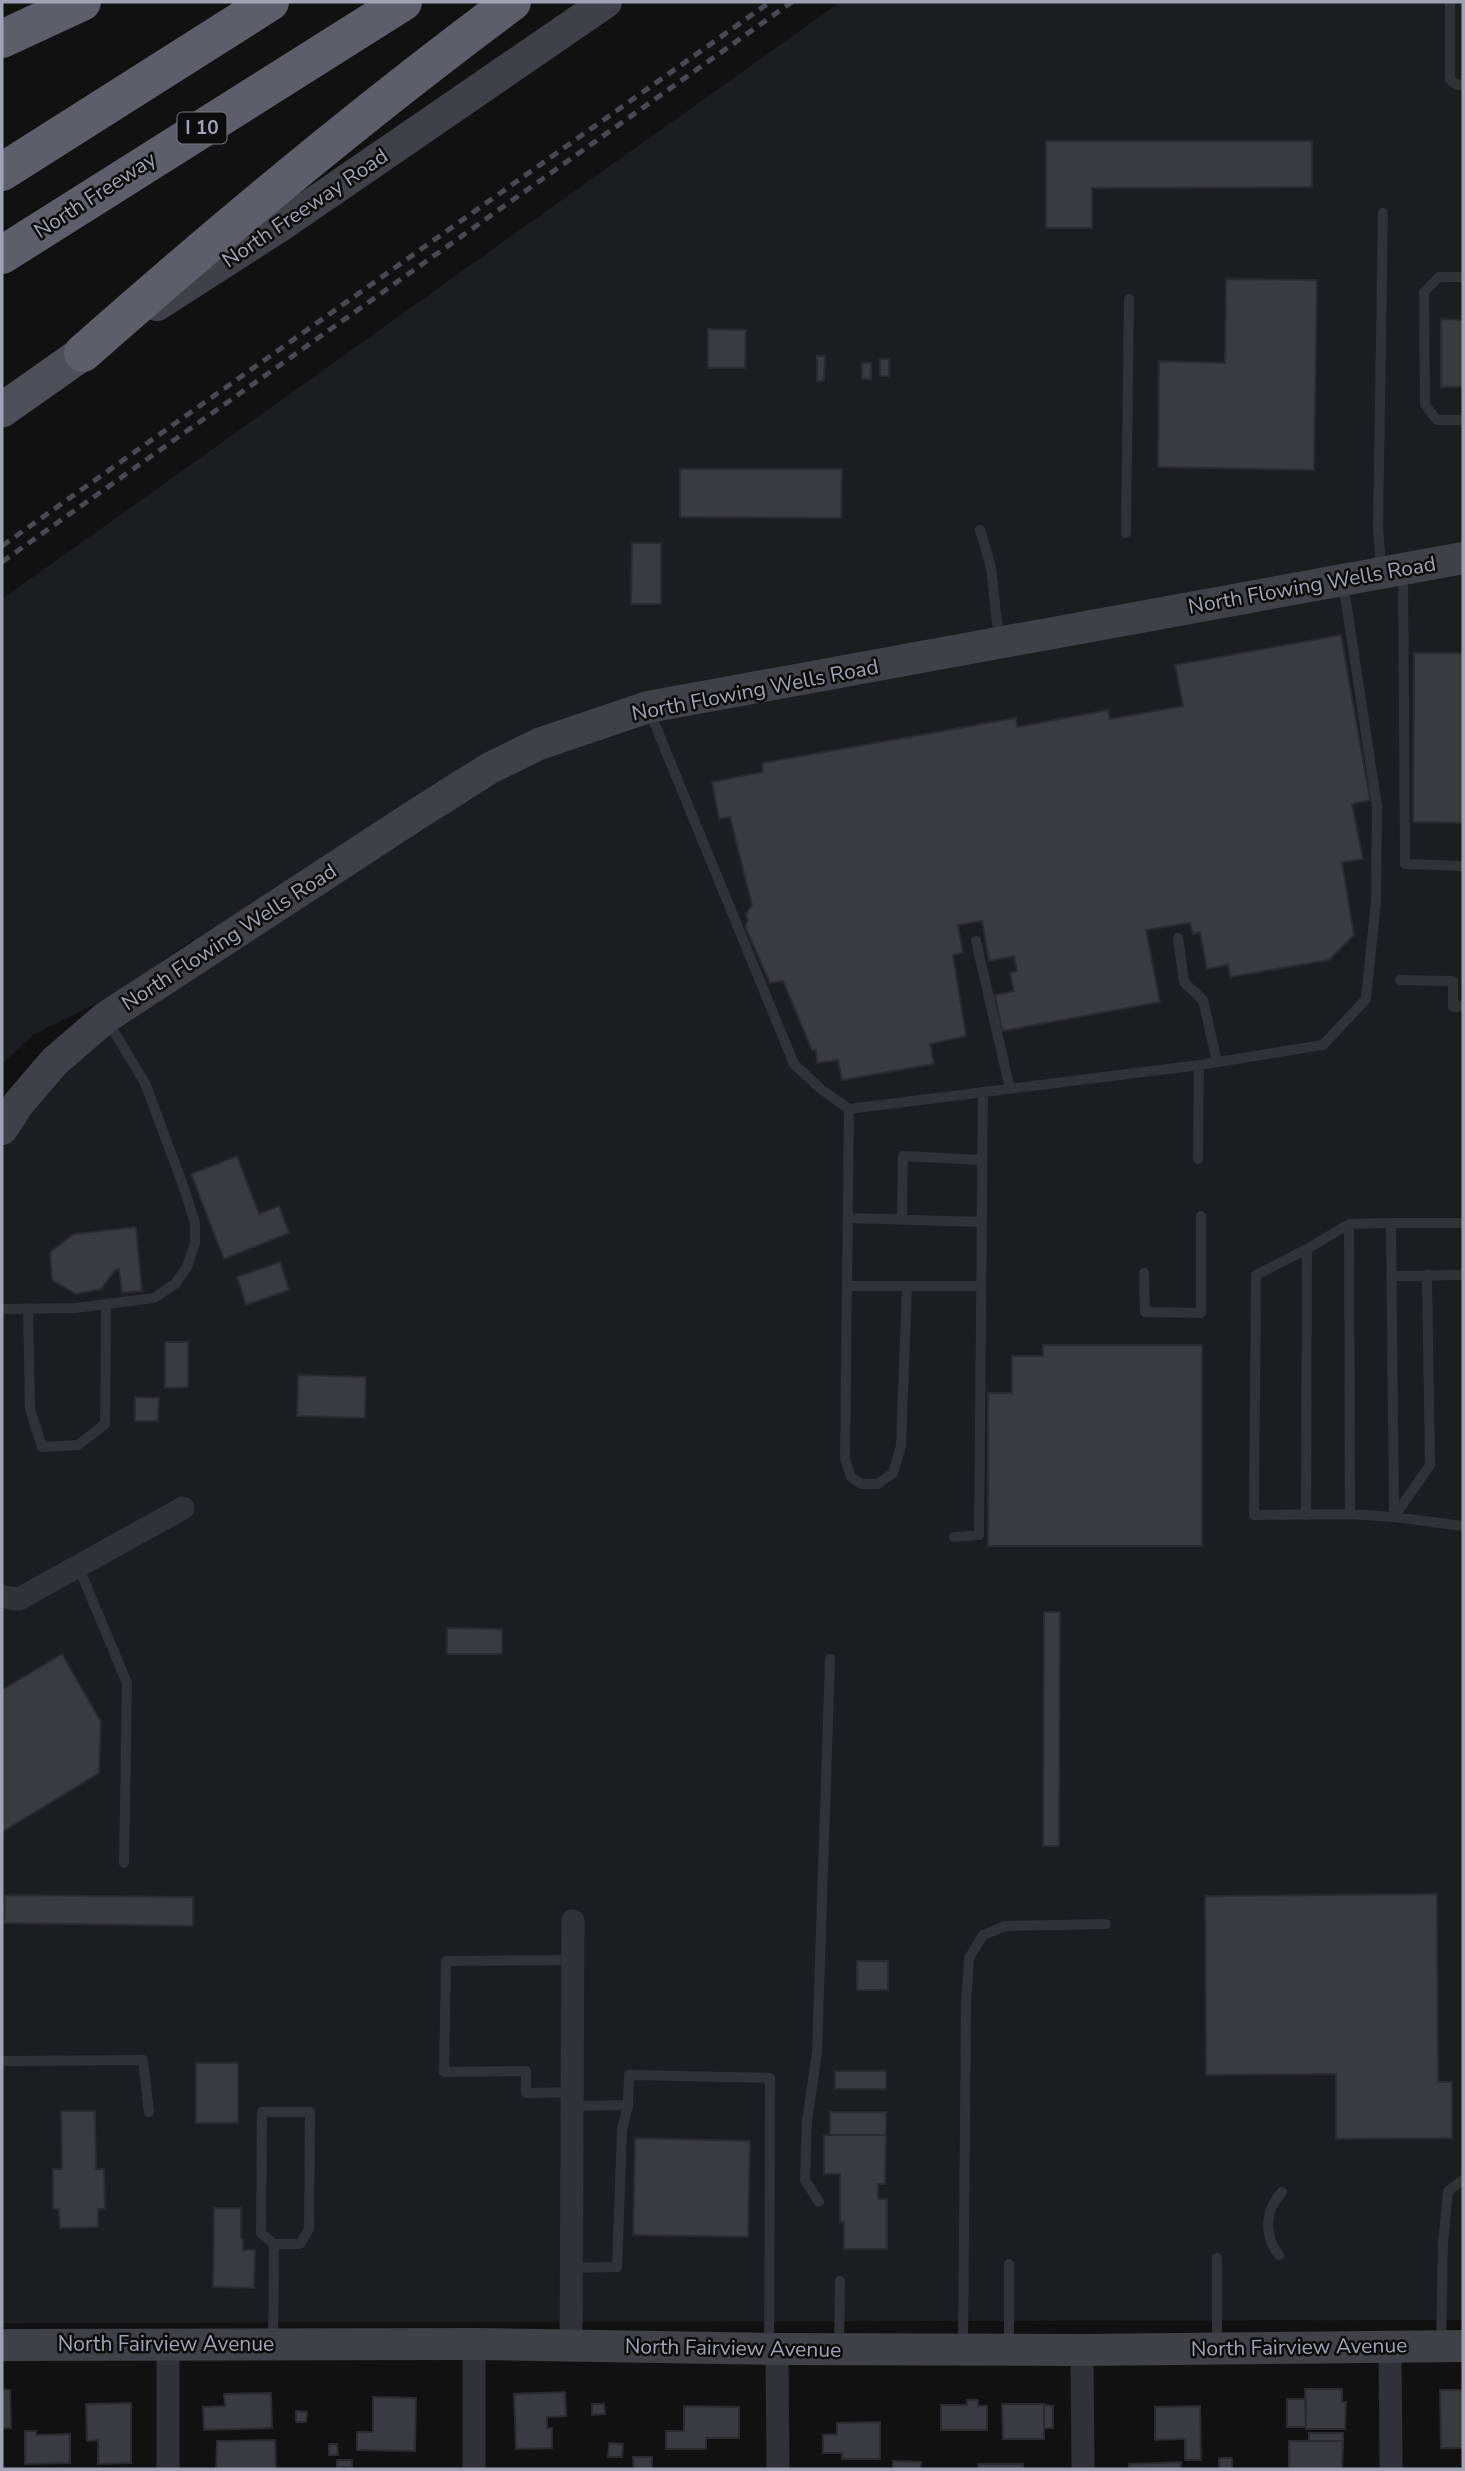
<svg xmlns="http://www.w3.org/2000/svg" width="1465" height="2471" viewBox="0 0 1465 2471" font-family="'Nunito Sans',sans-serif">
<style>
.built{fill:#1c1d20}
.building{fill:#3a3b41;stroke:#2b2a2f;stroke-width:2}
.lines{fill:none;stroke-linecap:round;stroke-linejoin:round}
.lane{stroke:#313138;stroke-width:10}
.street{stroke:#313138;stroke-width:23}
.secondary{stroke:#3f4048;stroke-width:32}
.primary{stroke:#4d4e57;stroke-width:35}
.highway{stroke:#5d5e69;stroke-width:38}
.rail{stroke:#484951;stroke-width:5;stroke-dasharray:9 7;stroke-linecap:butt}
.labels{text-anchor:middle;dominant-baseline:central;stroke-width:5;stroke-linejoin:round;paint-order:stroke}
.shield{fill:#0c0c0d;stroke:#747683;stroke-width:2}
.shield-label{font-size:19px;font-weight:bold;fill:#a0a3b5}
.street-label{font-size:21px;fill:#a0a3b5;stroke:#0c0c0d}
</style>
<rect width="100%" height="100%" fill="#111112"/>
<!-- built -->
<path class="built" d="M 840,2 L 1463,2 L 1463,2320 L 2,2323 L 2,1150 L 51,1081 L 138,1009 L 208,962 L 194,939 L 110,997 L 33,1035 L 2,1064 L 2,599 Z"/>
<!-- building -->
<path class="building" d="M 1046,141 L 1312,141 L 1312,187 L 1092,188 L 1092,228 L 1046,228 Z
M 1226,279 L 1317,280 L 1314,470 L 1158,467 L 1159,361 L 1225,363 Z
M 1441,319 L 1463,320 L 1463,387 L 1441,387 Z
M 708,329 L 746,330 L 745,368 L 708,368 Z
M 817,356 L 825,356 L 824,381 L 817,381 Z
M 880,359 L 889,359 L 889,376 L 880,376 Z
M 862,363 L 871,363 L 871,379 L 862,379 Z
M 680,469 L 842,469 L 841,518 L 680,517 Z
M 632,543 L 661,543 L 661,604 L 631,604 Z
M 1341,635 L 1370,800 L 1352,804 L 1363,859 L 1342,862 L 1354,935 L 1329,960 L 1230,977 L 1228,965 L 1207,969 L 1200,932 L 1193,934 L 1190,923 L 1146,930 L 1160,1002 L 1002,1031 L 995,995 L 1014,991 L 1010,973 L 1017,971 L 1014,956 L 989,961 L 982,921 L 958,925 L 963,953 L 953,955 L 966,1036 L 930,1044 L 934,1064 L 842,1080 L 838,1060 L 817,1063 L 816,1050 L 812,1050 L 783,981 L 770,983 L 745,926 L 748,920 L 746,914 L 752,905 L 730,817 L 719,819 L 712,782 L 763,772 L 762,763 L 1016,718 L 1017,727 L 1108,710 L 1110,719 L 1183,706 L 1175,665 Z
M 1414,653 L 1463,653 L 1463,823 L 1413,822 Z
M 237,1156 L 259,1214 L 279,1206 L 289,1233 L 224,1259 L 191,1174 Z
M 136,1227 L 142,1291 L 122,1293 L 119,1269 L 115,1270 L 101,1289 L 76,1294 L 52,1280 L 50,1252 L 74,1234 Z
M 280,1262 L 289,1290 L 246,1305 L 237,1277 Z
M 165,1342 L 188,1342 L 188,1387 L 165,1388 Z
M 1043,1345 L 1202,1345 L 1202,1546 L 988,1546 L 988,1393 L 1012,1393 L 1012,1356 L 1043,1356 Z
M 298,1375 L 366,1377 L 365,1418 L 297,1416 Z
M 135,1397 L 159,1398 L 158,1421 L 135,1421 Z
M 1044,1612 L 1060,1612 L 1059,1846 L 1043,1846 Z
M 447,1628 L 502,1629 L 502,1654 L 447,1654 Z
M 62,1654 L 101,1722 L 99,1773 L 2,1832 L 2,1690 Z
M 1437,1894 L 1438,2082 L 1452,2082 L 1452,2138 L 1336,2139 L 1336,2074 L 1206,2075 L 1205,1896 Z
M 5,1895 L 193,1897 L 193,1926 L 4,1923 Z
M 857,1961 L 888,1961 L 888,1990 L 857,1990 Z
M 196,2063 L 238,2063 L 238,2123 L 196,2123 Z
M 835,2071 L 886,2071 L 886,2089 L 835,2089 Z
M 61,2111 L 95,2111 L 96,2169 L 104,2169 L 105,2209 L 98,2209 L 98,2227 L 60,2228 L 59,2209 L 53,2209 L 53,2169 L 62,2169 Z
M 830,2112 L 886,2112 L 886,2135 L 830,2135 Z
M 824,2135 L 886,2135 L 885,2184 L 878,2184 L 878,2199 L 887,2199 L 887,2249 L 844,2249 L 844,2222 L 840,2222 L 840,2174 L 824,2174 Z
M 635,2138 L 750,2141 L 748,2237 L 633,2235 Z
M 214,2208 L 241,2208 L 241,2238 L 243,2240 L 243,2250 L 255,2250 L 254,2288 L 213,2287 Z
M 2,2389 L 10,2390 L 11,2428 L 2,2428 Z
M 1305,2389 L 1342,2389 L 1342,2402 L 1346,2402 L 1345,2429 L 1306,2429 Z
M 1440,2390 L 1463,2390 L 1463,2448 L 1441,2448 Z
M 565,2392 L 566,2416 L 547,2417 L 547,2428 L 552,2428 L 552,2448 L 516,2449 L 514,2394 Z
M 271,2393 L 272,2428 L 204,2430 L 203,2407 L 225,2406 L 224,2394 Z
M 373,2397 L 416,2398 L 415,2451 L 357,2450 L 357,2432 L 373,2432 Z
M 1287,2399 L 1306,2399 L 1306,2427 L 1287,2427 Z
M 967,2400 L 978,2400 L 978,2406 L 987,2406 L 987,2430 L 941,2430 L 941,2405 L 967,2405 Z
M 131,2403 L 131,2463 L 98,2464 L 98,2440 L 87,2441 L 86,2404 Z
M 592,2404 L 604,2404 L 605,2414 L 592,2415 Z
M 1002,2404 L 1044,2404 L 1044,2439 L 1003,2439 Z
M 1044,2405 L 1053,2406 L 1053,2428 L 1044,2428 Z
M 684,2406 L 739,2407 L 739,2438 L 706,2438 L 706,2449 L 666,2449 L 666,2431 L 684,2431 Z
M 1200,2406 L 1201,2460 L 1185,2460 L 1185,2439 L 1155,2440 L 1155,2407 Z
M 296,2411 L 307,2412 L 306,2422 L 296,2422 Z
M 880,2422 L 880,2459 L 842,2459 L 842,2453 L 823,2453 L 823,2435 L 837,2434 L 837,2423 Z
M 25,2431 L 36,2431 L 36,2435 L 70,2434 L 70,2463 L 25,2464 Z
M 1309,2433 L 1343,2433 L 1343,2441 L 1309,2441 Z
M 275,2440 L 276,2469 L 216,2469 L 217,2441 Z
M 1289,2441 L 1343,2441 L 1342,2469 L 1289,2469 Z
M 609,2443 L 623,2444 L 622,2457 L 608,2457 Z
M 329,2444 L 337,2444 L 338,2455 L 329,2455 Z
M 633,2457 L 652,2457 L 652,2469 L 634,2469 Z
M 1219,2458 L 1232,2458 L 1232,2469 L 1219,2469 Z
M 337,2460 L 352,2460 L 352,2467 L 337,2467 Z
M 893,2461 L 921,2462 L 921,2469 L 893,2469 Z
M 1181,2462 L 1181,2469 L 1129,2469 L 1129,2464 Z
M 978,2464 L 1023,2464 L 1023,2469 L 978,2469 Z"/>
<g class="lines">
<!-- lane -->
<path class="lane" d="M 1450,2 L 1450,80 L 1457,85 L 1463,84
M 1463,277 L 1439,277 L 1424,292 L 1425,405 L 1437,420 L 1463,420
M 980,530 L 991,567 L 999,641
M 1126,533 L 1129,299
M 1381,569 L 1378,526 L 1383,213
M 1403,572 L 1405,864 L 1463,866
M 649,710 L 794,1064 L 822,1090 L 849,1109 L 1199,1065 L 1323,1045 L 1366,999 L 1376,901 L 1377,806 L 1343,582
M 1178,938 L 1184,982 L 1203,1000 L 1217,1062
M 976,941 L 1010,1089
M 1400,980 L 1453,981 L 1453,1007 L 1463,1006
M 849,1109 L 845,1459 L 851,1477 L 861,1484 L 878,1484 L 893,1473 L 901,1446 L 907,1286
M 1198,1159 L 1199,1065
M 848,1218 L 982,1222
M 902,1220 L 903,1156 L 982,1160
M 1391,1223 L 1349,1224 L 1307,1249 L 1256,1275 L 1254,1515 L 1350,1514 L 1394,1517 L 1430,1465 L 1427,1275
M 1463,1223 L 1391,1223 L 1394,1517 L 1463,1526
M 1349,1224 L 1350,1514
M 1144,1273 L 1145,1312 L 1201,1313 L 1201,1216
M 1391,1276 L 1463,1275
M 847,1286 L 981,1286
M 2,1309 L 75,1308 L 154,1298 L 175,1284 L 187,1267 L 195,1243 L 195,1223 L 184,1188 L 145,1083 L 107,1020
M 28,1309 L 30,1409 L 42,1447 L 78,1445 L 105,1424 L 106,1304
M 1306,1515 L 1307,1249
M 954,1537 L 979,1535 L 983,1092
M 78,1566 L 127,1683 L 124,1863
M 2,2061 L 143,2060 L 149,2112
M 573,2092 L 526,2093 L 526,2071 L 444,2072 L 446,1961 L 573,1960
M 573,2106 L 628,2105 L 629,2075 L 770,2078 L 769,2348
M 819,2202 L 805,2180 L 807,2121 L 817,2052 L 830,1659
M 1279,2255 C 1263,2235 1265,2210 1282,2192
M 1217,2258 L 1217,2345
M 572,2268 L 617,2267 L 622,2130 L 628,2105
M 273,2341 L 274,2244 L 261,2233 L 262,2112 L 310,2112 L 309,2229 L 300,2244 L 274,2244
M 1441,2343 L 1443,2243 L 1448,2191 L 1463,2180
M 839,2345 L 840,2281
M 963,2346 L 966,2004 L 969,1958 L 983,1935 L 1005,1926 L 1106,1924
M 1009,2348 L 1009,2264"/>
<!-- street -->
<path class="street" d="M 2,1597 L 19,1599 L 183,1508
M 168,2344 L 168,2469
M 474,2344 L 474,2469
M 571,2346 L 573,1921
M 1390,2346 L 1391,2469
M 777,2349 L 778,2469
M 1082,2350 L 1083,2469"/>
<!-- secondary -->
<path class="secondary" d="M 157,305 L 280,226 L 606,2
M 2,1129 L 19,1103 L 55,1061 L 105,1018 L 414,816 L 490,768 L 539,744 L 648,707 L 1463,558
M 2,2345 L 474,2344 L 777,2349 L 1082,2350 L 1463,2346"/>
<!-- primary -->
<path class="primary" d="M 2,410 L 83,353"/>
<!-- highway -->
<path class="highway" d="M 2,39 L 82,2
M 2,172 L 270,2
M 2,255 L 403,2
M 83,353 C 221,231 364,112 512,2"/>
<!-- rail -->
<path class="rail" d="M 2,546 L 770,2
M 2,562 L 792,2"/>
</g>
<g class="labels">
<!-- shield labels -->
<rect class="shield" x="177.5" y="112.5" width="49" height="31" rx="5"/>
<g class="shield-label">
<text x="202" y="128">I 10</text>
</g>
<!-- street labels -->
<g class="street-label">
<text transform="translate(95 195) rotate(-33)">North Freeway</text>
<text transform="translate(305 208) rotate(-34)">North Freeway Road</text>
<text transform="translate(1312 585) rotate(-10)">North Flowing Wells Road</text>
<text transform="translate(755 690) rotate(-11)">North Flowing Wells Road</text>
<text transform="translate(229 937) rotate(-33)">North Flowing Wells Road</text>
<text x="166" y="2344">North Fairview Avenue</text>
<text transform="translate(1299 2347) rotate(-1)">North Fairview Avenue</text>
<text transform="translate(733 2348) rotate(1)">North Fairview Avenue</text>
</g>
</g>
<!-- border -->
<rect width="1465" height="2471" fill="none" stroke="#a0a3b5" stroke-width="7"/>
</svg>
